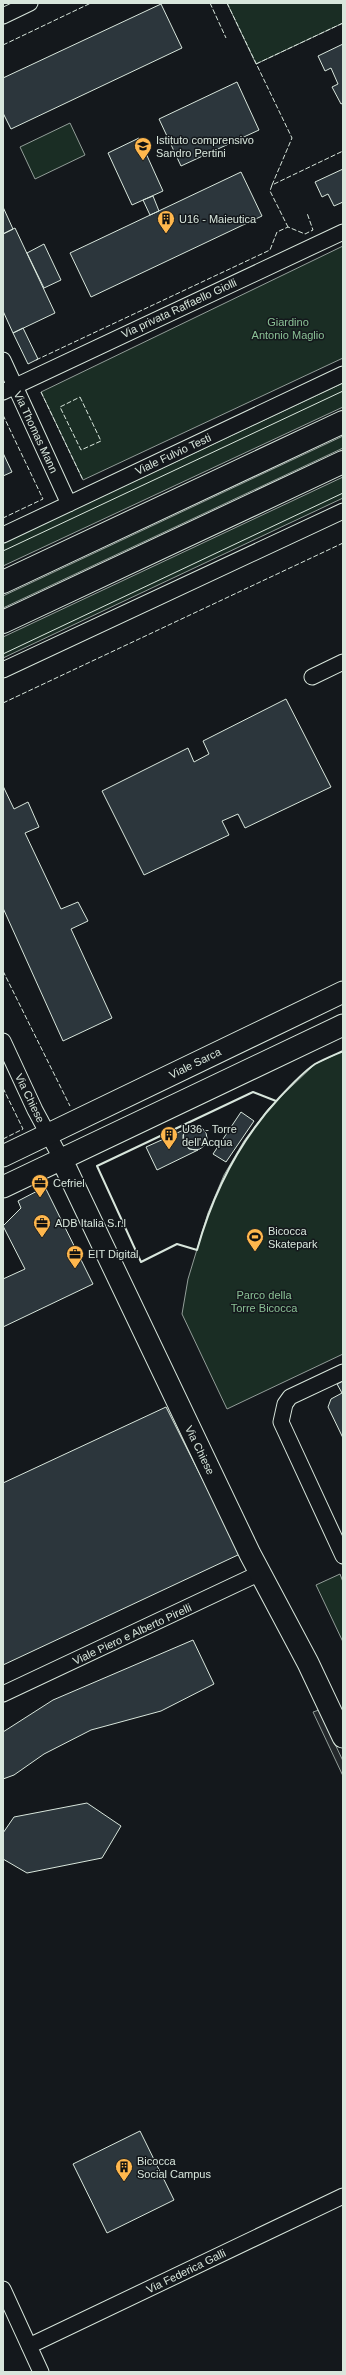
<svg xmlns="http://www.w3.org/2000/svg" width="346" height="2375" viewBox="0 0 346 2375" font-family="Helvetica,sans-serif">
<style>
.green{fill:#1a2d24;stroke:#939e99}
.parking{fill:#24282b;stroke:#939e99}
.building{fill:#2c363c;stroke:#d8e6dc}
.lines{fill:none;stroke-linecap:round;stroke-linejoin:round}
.street-casing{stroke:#d8e6dc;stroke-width:17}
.secondary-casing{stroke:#d8e6dc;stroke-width:23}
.primary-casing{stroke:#d8e6dc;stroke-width:24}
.street{stroke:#14181c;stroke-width:15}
.secondary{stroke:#14181c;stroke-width:21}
.primary{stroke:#14181c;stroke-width:22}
.tram{stroke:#d8e6dc;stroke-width:1}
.fence{stroke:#d8e6dc;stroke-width:1;stroke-dasharray:5 2;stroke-linecap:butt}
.wall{stroke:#d8e6dc;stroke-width:2}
.labels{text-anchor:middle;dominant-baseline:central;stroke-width:3;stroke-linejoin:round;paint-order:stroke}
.poi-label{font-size:11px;fill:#d8e6dc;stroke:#14181c;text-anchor:start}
.street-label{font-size:11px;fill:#d8e6dc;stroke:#14181c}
.park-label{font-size:11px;fill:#8ac095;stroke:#14181c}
</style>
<rect width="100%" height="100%" fill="#14181c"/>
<!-- green -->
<path class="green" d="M 227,3 L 343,3 L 343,23 L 256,64 Z
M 70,123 L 85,155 L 35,179 L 20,147 Z
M 343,246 L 343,358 L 83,480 L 41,392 Z
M 343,383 L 343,407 L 3,566 L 3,543 Z
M 343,436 L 343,448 L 3,608 L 3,596 Z
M 343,477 L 343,498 L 3,658 L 3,637 Z
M 343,1051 L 343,1354 L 227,1409 L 182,1314 L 188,1279 L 208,1213 L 224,1175 L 244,1141 L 269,1108 L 315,1064 Z
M 340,1574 L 343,1582 L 343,1642 L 316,1585 Z"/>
<!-- parking -->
<path class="parking" d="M 319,1710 L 343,1761 L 343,1776 L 313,1712 Z"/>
<!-- building -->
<path class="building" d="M 161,4 L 182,48 L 11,129 L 3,113 L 3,78 Z
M 343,44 L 343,103 L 341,104 L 332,87 L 338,84 L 331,68 L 325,71 L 318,56 Z
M 237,82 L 259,130 L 181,166 L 159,119 Z
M 139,138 L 163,191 L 132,205 L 108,153 Z
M 343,169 L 343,202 L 334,206 L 328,194 L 322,197 L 315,182 Z
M 241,172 L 262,216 L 91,297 L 70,253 Z
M 153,196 L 159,211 L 150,215 L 143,200 Z
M 3,207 L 13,229 L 3,234 Z
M 15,228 L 55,313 L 13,333 L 3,311 L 3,234 Z
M 44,244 L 61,280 L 44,288 L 27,253 Z
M 23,328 L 38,359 L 28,364 L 13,333 Z
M 3,453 L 12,472 L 3,476 Z
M 286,699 L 331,787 L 245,828 L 238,814 L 222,821 L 229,835 L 144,875 L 102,791 L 188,748 L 194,762 L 209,754 L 203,741 Z
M 3,786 L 14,809 L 28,802 L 39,827 L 25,833 L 61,909 L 78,902 L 88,921 L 71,929 L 112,1018 L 63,1041 L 3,908 Z
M 241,1112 L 254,1121 L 226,1162 L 213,1154 Z
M183 1138a12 12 0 1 1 24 0a12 12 0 1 1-24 0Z
M 188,1128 L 183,1135 L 184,1143 L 189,1149 L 198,1150 L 157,1170 L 146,1147 Z
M 45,1187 L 93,1284 L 3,1327 L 3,1279 L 25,1269 L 3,1226 L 21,1208 L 18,1201 Z
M 343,1381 L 343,1438 L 328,1407 L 331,1399 L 342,1393 L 337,1384 Z
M 166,1407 L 240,1554 L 3,1665 L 3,1483 Z
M 193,1640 L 214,1684 L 161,1711 L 91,1730 L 44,1754 L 14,1775 L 3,1779 L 3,1732 L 53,1700 Z
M 87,1803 L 121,1826 L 102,1858 L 27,1873 L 3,1859 L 3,1833 L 14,1817 Z
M 140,2131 L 174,2200 L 107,2233 L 73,2164 Z"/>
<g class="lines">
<defs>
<path id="street" d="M 3,16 L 30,3
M 3,360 L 69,504
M 3,392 L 343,232
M 3,535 L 343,374
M 3,670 L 343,511
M 312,677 L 343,662
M 3,1041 L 35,1110 L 62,1160
M 343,1372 L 290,1397 L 285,1404 L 281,1422 L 343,1556
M 3,1694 L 260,1573
M 3,2289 L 41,2372
M 29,2346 L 343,2196"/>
<path id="secondary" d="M 3,1156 L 343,992
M 62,1160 L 250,1554 L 308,1663 L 343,1737
M 3,1187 L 343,1025"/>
<path id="primary" d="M 3,582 L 343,422
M 3,622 L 343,462"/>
</defs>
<!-- street casing -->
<use href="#street" class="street-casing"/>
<!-- secondary casing -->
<use href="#secondary" class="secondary-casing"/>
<!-- primary casing -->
<use href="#primary" class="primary-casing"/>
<!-- street -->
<use href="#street" class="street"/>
<!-- secondary -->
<use href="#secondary" class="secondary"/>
<!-- primary -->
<use href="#primary" class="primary"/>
<!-- tram -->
<path class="tram" d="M 3,551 L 343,391
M 3,654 L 343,493"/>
<!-- fence -->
<path class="fence" d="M 210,3 L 226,38
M 227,3 L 292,138 L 272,185 L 343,151
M 3,45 L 91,3
M 256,64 L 343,23
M 272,185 L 270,191 L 288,227
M 36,360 L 270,250 L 277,232 L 288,227 L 305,234 L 313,230 L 307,213
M 41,392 L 83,480
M 80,397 L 101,441 L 81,450 L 60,407 Z
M 3,415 L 43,499 L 3,518
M 3,703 L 343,543
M 3,971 L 70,1106
M 3,1088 L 23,1129 L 3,1139"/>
<!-- wall -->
<path class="wall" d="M 276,1101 L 253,1092 L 97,1166 L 141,1262 L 177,1244 L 197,1250 C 213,1193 238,1142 279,1098 C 290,1086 302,1073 315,1064 C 324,1059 334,1055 343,1051"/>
</g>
<!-- icons -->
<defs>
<symbol id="school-pin" viewBox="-11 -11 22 30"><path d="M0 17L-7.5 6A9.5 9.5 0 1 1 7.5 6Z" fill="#ffb74d" stroke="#14181c"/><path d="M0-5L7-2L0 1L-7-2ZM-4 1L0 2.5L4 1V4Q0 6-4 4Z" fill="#111"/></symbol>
<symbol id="building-pin" viewBox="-11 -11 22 30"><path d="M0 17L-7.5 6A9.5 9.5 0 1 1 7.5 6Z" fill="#ffb74d" stroke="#14181c"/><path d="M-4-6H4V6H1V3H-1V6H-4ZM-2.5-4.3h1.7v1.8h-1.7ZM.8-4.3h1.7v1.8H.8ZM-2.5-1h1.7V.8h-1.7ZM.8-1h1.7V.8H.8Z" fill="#111"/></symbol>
<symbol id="office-pin" viewBox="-11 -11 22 30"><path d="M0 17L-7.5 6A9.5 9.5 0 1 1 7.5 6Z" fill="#ffb74d" stroke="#14181c"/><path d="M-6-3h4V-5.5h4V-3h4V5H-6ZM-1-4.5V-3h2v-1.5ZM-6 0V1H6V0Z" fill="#111"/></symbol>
<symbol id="stadium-pin" viewBox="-11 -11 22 30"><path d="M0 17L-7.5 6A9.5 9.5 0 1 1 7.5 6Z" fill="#ffb74d" stroke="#14181c"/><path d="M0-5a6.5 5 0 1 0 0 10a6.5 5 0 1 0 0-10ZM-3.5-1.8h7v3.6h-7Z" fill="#111"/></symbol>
</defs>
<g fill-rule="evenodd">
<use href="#school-pin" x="133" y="136" width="20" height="27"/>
<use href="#building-pin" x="156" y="209" width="20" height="27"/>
<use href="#building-pin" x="159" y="1125" width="20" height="27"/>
<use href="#office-pin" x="30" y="1173" width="20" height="27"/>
<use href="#office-pin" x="32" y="1213" width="20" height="27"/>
<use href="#stadium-pin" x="245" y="1227" width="20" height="27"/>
<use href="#office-pin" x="65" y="1244" width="20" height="27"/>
<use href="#building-pin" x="114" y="2157" width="20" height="27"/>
</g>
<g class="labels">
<!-- poi labels -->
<g class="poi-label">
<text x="156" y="140">Istituto comprensivo<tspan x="156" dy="13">Sandro Pertini</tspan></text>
<text x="179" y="219">U16 - Maieutica</text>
<text x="182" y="1129">U36 - Torre<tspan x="182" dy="13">dell'Acqua</tspan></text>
<text x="53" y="1183">Cefriel</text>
<text x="55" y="1223">ADB Italia S.r.l</text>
<text x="268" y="1231">Bicocca<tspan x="268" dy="13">Skatepark</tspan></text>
<text x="88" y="1254">EIT Digital</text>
<text x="137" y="2161">Bicocca<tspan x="137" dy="13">Social Campus</tspan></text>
</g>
<!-- street labels -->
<g class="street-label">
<text transform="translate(179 308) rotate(-25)">Via privata Raffaello Giolli</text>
<text transform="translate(36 432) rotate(65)">Via Thomas Mann</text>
<text transform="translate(173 454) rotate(-25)">Viale Fulvio Testi</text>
<text transform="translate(195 1063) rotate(-26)">Viale Sarca</text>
<text transform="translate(30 1098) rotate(64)">Via Chiese</text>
<text transform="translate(200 1450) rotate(64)">Via Chiese</text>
<text transform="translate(132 1634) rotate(-25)">Viale Piero e Alberto Pirelli</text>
<text transform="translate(186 2271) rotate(-26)">Via Federica Galli</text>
</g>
<!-- park labels -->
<g class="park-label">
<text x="288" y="322">Giardino<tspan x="288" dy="13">Antonio Maglio</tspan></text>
<text x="264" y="1295">Parco della<tspan x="264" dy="13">Torre Bicocca</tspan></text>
</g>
</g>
<!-- border -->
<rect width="346" height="2375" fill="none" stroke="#d8e6dc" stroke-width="8"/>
</svg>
